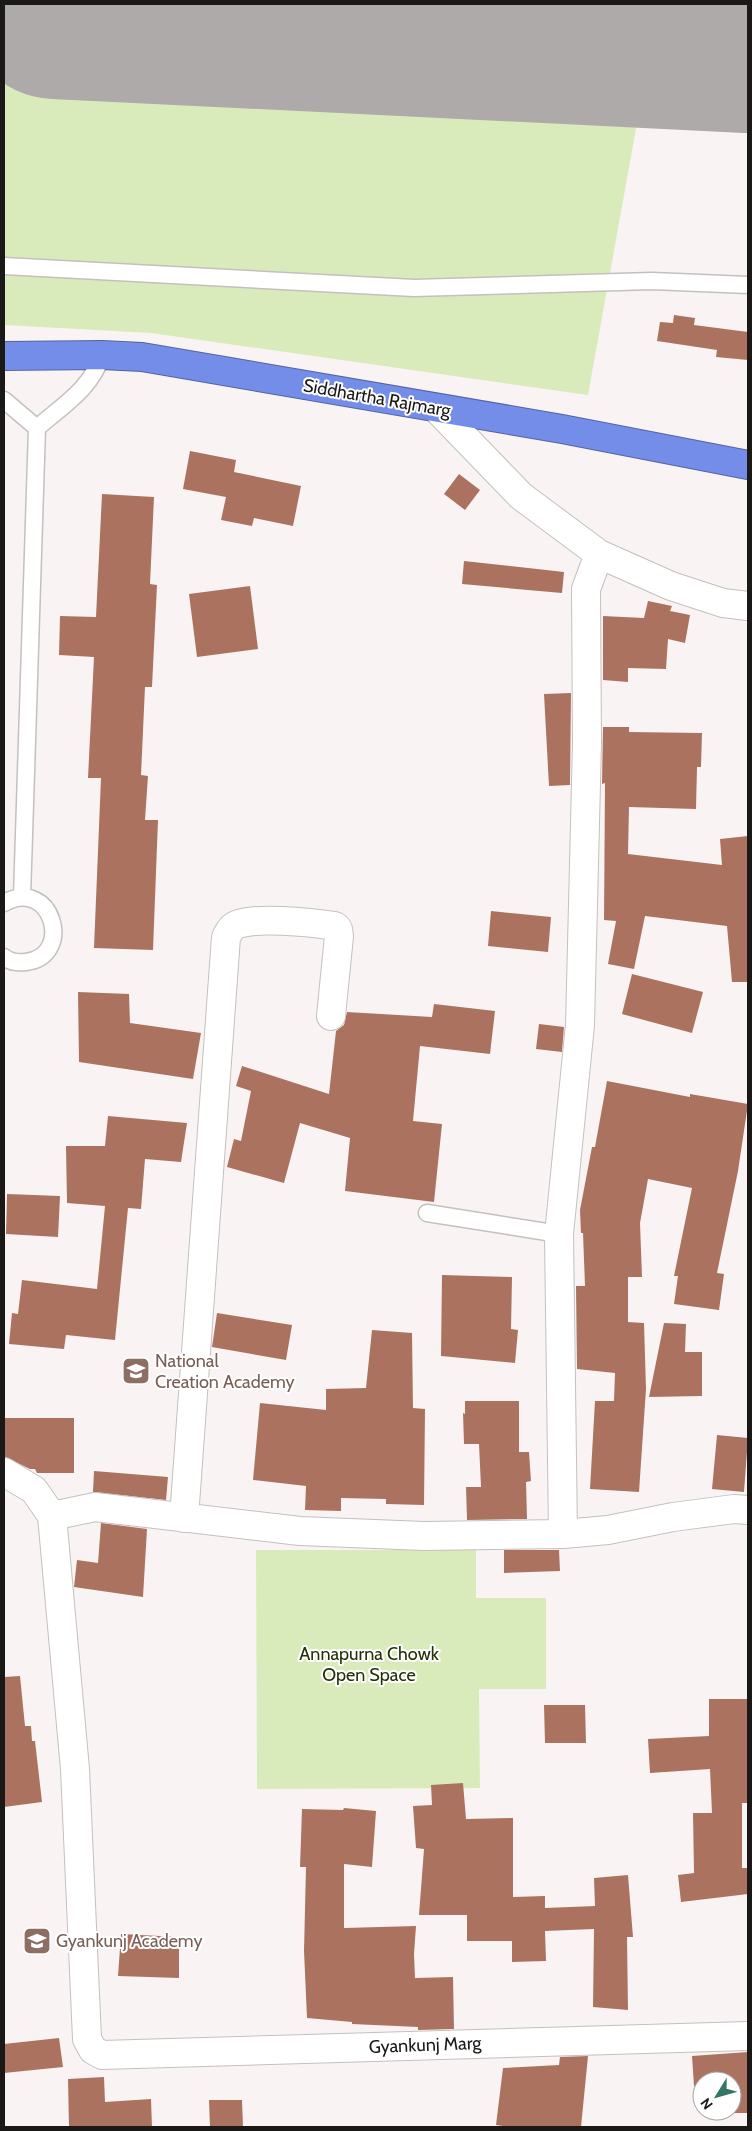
<svg xmlns="http://www.w3.org/2000/svg" width="752" height="2131" viewBox="0 0 752 2131" font-family="Cabin,sans-serif">
<style>
.green{fill:#d9ebbb}
.lines{fill:none;stroke-linecap:round;stroke-linejoin:round}
.taxiway{stroke:#aeaaa9;stroke-width:76}
.runway{stroke:#aeaaa9;stroke-width:190}
.building{fill:#ab735f}
.lane-casing{stroke:#c4c0be;stroke-width:19}
.street-casing{stroke:#c4c0be;stroke-width:30}
.highway-casing{stroke:#5464a0;stroke-width:30}
.lane{stroke:#fff;stroke-width:16}
.street{stroke:#fff;stroke-width:28}
.highway{stroke:#738de9;stroke-width:28}
.labels{text-anchor:middle;dominant-baseline:central;stroke-width:4;stroke-linejoin:round;paint-order:stroke}
.street-label{font-size:18px;fill:#1b1918;stroke:#fff}
.education-label{font-size:18px;fill:#785e54;stroke:#fff;text-anchor:start}
.park-label{font-size:18px;fill:#243007;stroke:#fff}
</style>
<rect width="100%" height="100%" fill="#f9f4f3"/>
<!-- green -->
<path class="green" d="M 4,70 L 641,101 L 588,395 L 151,333 L 4,325 Z
M 256,1550 L 476,1550 L 476,1598 L 546,1598 L 546,1689 L 479,1689 L 480,1788 L 257,1789 Z"/>
<g class="lines">
<!-- taxiway -->
<path class="taxiway" d="M 272,4 L 301,16"/>
<!-- runway -->
<path class="runway" d="M 56,4 L 748,38"/>
</g>
<!-- building -->
<path class="building" d="M 674,315 L 695,318 L 694,325 L 748,332 L 748,360 L 716,357 L 717,350 L 657,341 L 660,322 L 673,323 Z
M 190,451 L 236,460 L 234,472 L 301,486 L 293,526 L 254,518 L 252,526 L 221,520 L 226,497 L 183,489 Z
M 459,474 L 480,490 L 465,510 L 444,494 Z
M 102,494 L 154,497 L 150,584 L 157,585 L 152,687 L 145,687 L 141,775 L 148,776 L 145,820 L 158,820 L 153,950 L 94,948 L 101,778 L 88,778 L 94,657 L 59,655 L 60,616 L 96,617 Z
M 464,561 L 564,572 L 562,593 L 462,584 Z
M 250,586 L 258,649 L 197,657 L 189,594 Z
M 648,601 L 672,606 L 670,611 L 690,615 L 685,643 L 668,639 L 666,669 L 628,668 L 628,682 L 603,680 L 603,616 L 644,618 Z
M 571,693 L 570,785 L 549,786 L 544,694 Z
M 603,727 L 629,727 L 629,732 L 702,733 L 701,767 L 697,767 L 696,809 L 629,807 L 628,854 L 722,865 L 720,839 L 748,836 L 748,982 L 732,982 L 727,926 L 645,916 L 634,969 L 608,964 L 616,921 L 604,920 L 605,783 L 602,784 Z
M 491,911 L 551,917 L 548,952 L 488,946 Z
M 632,974 L 703,992 L 692,1033 L 622,1014 Z
M 78,992 L 129,994 L 130,1023 L 201,1033 L 193,1079 L 79,1062 Z
M 434,1004 L 495,1011 L 490,1054 L 420,1046 L 413,1121 L 442,1124 L 434,1202 L 345,1191 L 350,1138 L 300,1123 L 284,1183 L 227,1167 L 234,1139 L 241,1141 L 251,1091 L 236,1086 L 242,1066 L 329,1094 L 336,1031 L 344,1025 L 347,1012 L 432,1017 Z
M 539,1024 L 564,1027 L 562,1052 L 536,1049 Z
M 607,1081 L 690,1097 L 690,1094 L 748,1104 L 738,1171 L 717,1273 L 724,1274 L 719,1310 L 674,1304 L 678,1276 L 674,1276 L 692,1188 L 648,1179 L 640,1223 L 642,1277 L 628,1277 L 628,1322 L 644,1323 L 646,1389 L 639,1492 L 590,1489 L 595,1401 L 614,1401 L 615,1373 L 577,1369 L 576,1286 L 585,1286 L 583,1233 L 581,1233 L 580,1210 L 592,1147 L 595,1147 Z
M 108,1116 L 187,1123 L 181,1162 L 145,1159 L 141,1209 L 128,1208 L 115,1340 L 66,1335 L 64,1349 L 9,1344 L 12,1313 L 18,1314 L 22,1280 L 97,1289 L 105,1206 L 67,1203 L 66,1146 L 105,1146 Z
M 7,1194 L 60,1196 L 58,1237 L 6,1234 Z
M 442,1275 L 512,1277 L 511,1329 L 518,1330 L 515,1363 L 441,1356 Z
M 217,1313 L 292,1325 L 286,1360 L 212,1347 Z
M 664,1323 L 686,1324 L 685,1352 L 702,1352 L 702,1396 L 649,1397 Z
M 372,1330 L 412,1333 L 413,1408 L 425,1409 L 424,1505 L 386,1504 L 386,1499 L 341,1498 L 341,1511 L 305,1510 L 306,1486 L 253,1480 L 260,1403 L 326,1410 L 326,1389 L 366,1388 Z
M 465,1401 L 519,1401 L 519,1452 L 529,1452 L 531,1481 L 526,1482 L 527,1519 L 467,1520 L 466,1487 L 481,1487 L 479,1444 L 464,1444 L 463,1413 L 465,1414 Z
M 4,1418 L 74,1418 L 74,1473 L 37,1473 L 35,1469 L 30,1469 L 5,1457 Z
M 717,1435 L 748,1438 L 744,1492 L 712,1489 Z
M 94,1471 L 168,1477 L 166,1500 L 93,1492 Z
M 101,1523 L 147,1529 L 143,1597 L 74,1587 L 77,1560 L 98,1563 Z
M 504,1550 L 559,1550 L 560,1571 L 504,1573 Z
M 20,1676 L 25,1726 L 31,1726 L 32,1741 L 35,1741 L 42,1802 L 4,1807 L 4,1677 Z
M 709,1699 L 748,1699 L 748,1803 L 742,1803 L 742,1868 L 748,1868 L 748,1894 L 681,1902 L 678,1875 L 694,1873 L 693,1813 L 712,1813 L 710,1769 L 650,1773 L 648,1739 L 709,1736 Z
M 544,1705 L 585,1705 L 586,1743 L 545,1743 Z
M 463,1783 L 466,1819 L 513,1818 L 513,1897 L 545,1896 L 545,1908 L 595,1906 L 594,1878 L 628,1875 L 633,1937 L 627,1937 L 628,2010 L 593,2007 L 594,1929 L 545,1931 L 546,1961 L 512,1962 L 512,1941 L 467,1941 L 467,1915 L 419,1915 L 424,1849 L 416,1848 L 413,1806 L 432,1805 L 431,1785 Z
M 344,1808 L 376,1811 L 372,1867 L 344,1864 L 344,1928 L 416,1926 L 414,1954 L 415,1978 L 453,1977 L 454,2029 L 418,2030 L 418,2027 L 352,2024 L 352,2022 L 307,2018 L 304,1951 L 306,1867 L 300,1867 L 302,1809 L 343,1810 Z
M 121,1934 L 179,1937 L 179,1978 L 118,1976 Z
M 59,2038 L 63,2067 L 4,2073 L 4,2044 Z
M 748,2052 L 748,2113 L 727,2113 L 727,2111 L 732,2111 L 732,2081 L 702,2081 L 702,2085 L 694,2086 L 692,2056 Z
M 588,2056 L 581,2127 L 510,2127 L 496,2125 L 503,2068 L 559,2065 L 560,2057 Z
M 104,2077 L 105,2102 L 151,2099 L 152,2127 L 69,2127 L 68,2079 Z
M 209,2100 L 242,2100 L 243,2127 L 210,2127 Z"/>
<g class="lines">
<defs>
<path id="lane" d="M 4,266 L 414,288 L 652,281 L 748,285
M 4,400 L 37,428
M 22,897 L 37,428 C 63,405 91,389 102,355
M 4,903 C 52,876 75,956 26,962 C 18,963 10,962 4,957
M 427,1213 L 559,1234"/>
<path id="street" d="M 437,409 L 521,496 L 599,554 L 671,586 L 723,603 L 748,606
M 4,1472 L 34,1490 L 52,1516 L 75,1769 L 87,2039 L 93,2050 L 102,2055 L 748,2036
M 52,1516 L 95,1507 L 300,1531 L 424,1536 L 563,1534 L 608,1530 L 673,1517 L 734,1509 L 748,1510
M 184,1518 L 226,937 C 228,934 230,929 233,927 C 246,915 316,923 335,926 L 338,929 L 339,936 L 331,1016
M 563,1534 L 559,1234 L 580,1025 L 587,743 L 586,589 L 599,554"/>
<path id="highway" d="M 4,356 L 102,355 L 142,357 L 562,429 L 748,465"/>
</defs>
<!-- lane casing -->
<use href="#lane" class="lane-casing"/>
<!-- street casing -->
<use href="#street" class="street-casing"/>
<!-- highway casing -->
<use href="#highway" class="highway-casing"/>
<!-- lane -->
<use href="#lane" class="lane"/>
<!-- street -->
<use href="#street" class="street"/>
<!-- highway -->
<use href="#highway" class="highway"/>
</g>
<!-- icons -->
<defs>
<symbol id="school-square" viewBox="-11 -11 22 22"><rect x="-9" y="-9" width="18" height="18" rx="4" fill="#8d6e63" stroke="#fff"/><path d="M0-5L7-2L0 1L-7-2ZM-4 1L0 2.5L4 1V4Q0 6-4 4Z" fill="#fff"/></symbol>
</defs>
<g fill-rule="evenodd">
<use href="#school-square" x="120" y="1355" width="32" height="32"/>
<use href="#school-square" x="21" y="1925" width="32" height="32"/>
</g>
<g class="labels">
<!-- street labels -->
<g class="street-label">
<text transform="translate(377 398) rotate(10)">Siddhartha Rajmarg</text>
<text transform="translate(425 2045) rotate(-2)">Gyankunj Marg</text>
</g>
<!-- education labels -->
<g class="education-label">
<text x="155" y="1361">National<tspan x="155" dy="21">Creation Academy</tspan></text>
<text x="56" y="1941">Gyankunj Academy</text>
</g>
<!-- park labels -->
<g class="park-label">
<text x="369" y="1654">Annapurna Chowk<tspan x="369" dy="21">Open Space</tspan></text>
</g>
</g>
<!-- border -->
<rect width="752" height="2131" fill="none" stroke="#1b1918" stroke-width="10"/>
<!-- north arrow -->
<g transform="translate(717 2096) rotate(233)"><circle r="24" fill="#ffffff" stroke="#a4a3a3"/>
<path d="M0-4L9 19L0 12L-9 19Z" fill="#347666"/>
<text y="-8" font-size="14" font-weight="bold" text-anchor="middle" fill="#1b1918">N</text>
</g>
</svg>
